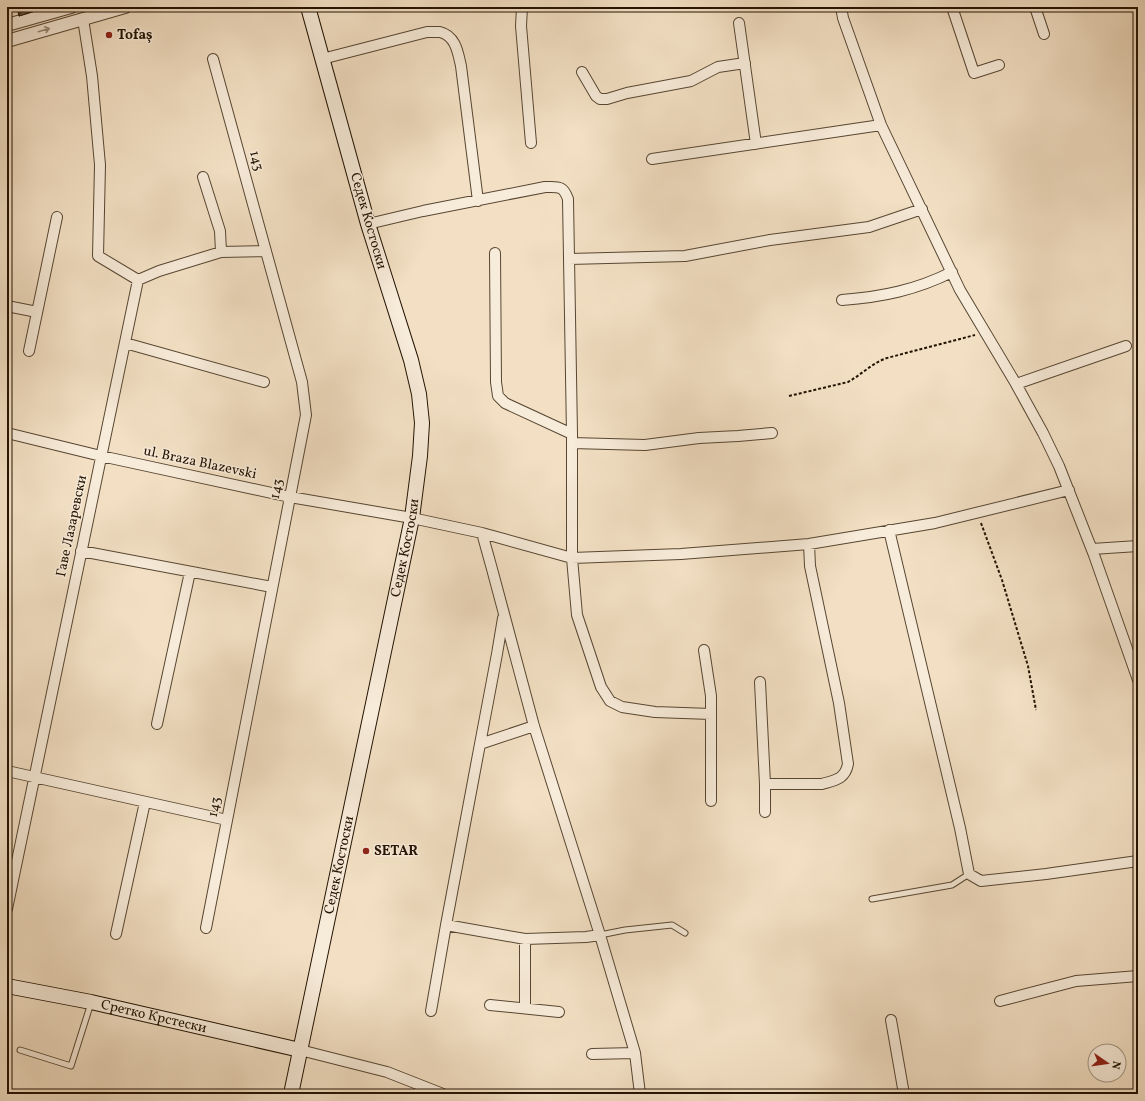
<svg xmlns="http://www.w3.org/2000/svg" width="1145" height="1101" viewBox="0 0 1145 1101" font-family="Vollkorn,serif">
<style>
.lines{fill:none;stroke-linecap:round;stroke-linejoin:round}
.service-casing{stroke:#574632;stroke-width:7}
.minor-casing{stroke:#574632;stroke-width:12}
.tertiary-casing{stroke:#574632;stroke-width:14}
.secondary-casing{stroke:#231302;stroke-width:16}
.path{stroke:#231302;stroke-width:2;stroke-dasharray:3 2;stroke-linecap:butt}
.service{stroke:#f7ebd9;stroke-width:5}
.minor{stroke:#f7ebd9;stroke-width:10}
.tertiary{stroke:#f7ebd9;stroke-width:12}
.secondary{stroke:#f7ebd9;stroke-width:14}
.wall{fill:#7b6c59;stroke:#231302}
.shaded-wall{fill:#645848;stroke:#231302}
.building{fill:#8f7e67;stroke:#231302}
.oneway{stroke:#988a78}
.poi-dot{fill:#8f2418;stroke:#f7ebd9;stroke-width:1.5}
.labels{text-anchor:middle;dominant-baseline:central;stroke-width:3;stroke-linejoin:round;paint-order:stroke}
.poi-label{font-size:14px;font-weight:bold;fill:#231302;stroke:#f7ebd9;text-anchor:start}
.street-label{font-size:14px;fill:#231302;stroke:#f7ebd9}
</style>
<rect width="100%" height="100%" fill="#f3e0c4"/>
<filter id="stains"><feTurbulence type="fractalNoise" baseFrequency=".005" numOctaves="4"/><feColorMatrix values="0 0 0 0 .2 0 0 0 0 .09 0 0 0 0 .02 0 0 0 .5 -.17"/></filter>
<radialGradient id="worn" r=".72"><stop offset=".6" stop-color="#630" stop-opacity="0"/><stop offset="1" stop-color="#630" stop-opacity=".3"/></radialGradient>
<g class="lines">
<defs>
<path id="service" d="M 872,899 L 952,885 L 969,874
M 600,935 L 625,930 L 672,925 L 685,933
M 20,1050 L 71,1066 L 91,1003"/>
<path id="minor" d="M 522,7 L 521,26 L 531,143
M 841,7 L 843,18 L 881,125 L 960,290 L 1016,384 L 1043,433 L 1059,466 L 1094,555 L 1138,680
M 952,7 L 974,73 L 999,65
M 1035,7 L 1044,34
M 83,19 L 92,76 L 100,165 L 98,256 L 138,280
M 739,23 L 756,144
M 322,59 L 427,32 C 431,32 436,32 440,32 C 456,36 458,53 461,66 L 478,201
M 582,72 L 596,96 L 600,99 L 607,99 L 627,93 L 691,81 L 718,67 L 745,63
M 652,159 L 881,125
M 203,177 L 220,231 L 221,252
M 368,224 L 423,211 L 545,187 C 558,187 563,185 568,199 L 572,434 L 572,558 L 577,615 L 601,687 L 610,701 L 622,707 L 655,712 L 711,714 L 711,696 L 704,650
M 495,253 L 496,382 L 498,396 L 505,403 L 572,434
M 569,259 L 685,256 L 770,240 L 869,227 L 922,209
M 842,300 C 882,297 916,290 952,272
M 7,306 L 37,312
M 125,343 L 264,382
M 29,351 L 57,217
M 1016,384 L 1126,346
M 7,433 L 101,456 L 290,497 L 412,518 L 482,533 L 572,558 L 681,554 L 809,544 L 935,523 L 1069,490
M 572,443 L 645,445 L 699,438 L 738,436 L 772,433
M 889,530 L 960,828 L 969,874 L 981,881 L 1046,874 L 1138,861
M 482,533 L 492,569 L 534,726 L 600,935 L 635,1053 L 640,1094
M 1092,549 L 1138,546
M 81,551 L 272,587
M 760,682 L 765,784
M 711,714 L 711,801
M 157,724 L 190,572
M 480,744 L 497,654 L 503,618
M 7,771 L 227,820
M 765,812 L 765,784 L 822,784 C 836,780 845,779 848,764 L 839,703 L 810,566 L 809,544
M 7,909 L 138,280 L 159,271 L 221,252 L 266,251
M 446,925 L 525,939 L 586,937 L 600,935
M 206,928 L 306,415 L 302,382 L 213,59
M 116,934 L 145,802
M 525,939 L 525,1008
M 1000,1001 L 1076,981 L 1138,976
M 490,1005 L 559,1012
M 431,1011 L 446,925 L 480,744 L 534,726
M 891,1020 L 904,1094
M 300,1050 L 387,1072 L 443,1094
M 592,1054 L 635,1053"/>
<path id="tertiary" d="M 7,25 L 71,7
M 7,41 L 125,7"/>
<g id="secondary">
<path id="s1" d="M 7,986 L 91,1002 L 300,1050"/>
<path id="s2" d="M 291,1094 L 412,518 L 420,456 L 422,423 L 419,394 L 411,360 L 368,224 L 308,7"/>
</g>
</defs>
<!-- service casing -->
<use href="#service" class="service-casing"/>
<!-- minor casing -->
<use href="#minor" class="minor-casing"/>
<!-- tertiary casing -->
<use href="#tertiary" class="tertiary-casing"/>
<!-- secondary casing -->
<use href="#secondary" class="secondary-casing"/>
<!-- path -->
<path class="path" d="M 789,396 L 848,382 C 861,375 872,363 887,358 L 975,335
M 981,523 L 1002,580 L 1028,666 L 1036,710"/>
<!-- service -->
<use href="#service" class="service"/>
<!-- minor -->
<use href="#minor" class="minor"/>
<!-- tertiary -->
<use href="#tertiary" class="tertiary"/>
<!-- secondary -->
<use href="#secondary" class="secondary"/>
</g>
<!-- wall -->
<path class="wall" d="M 17,7 L 48,7 L 19,16 Z"/>
<!-- shaded-wall -->
<path class="shaded-wall" d="M 22,7 L 48,7 L 19,16 Z"/>
<!-- building -->
<path class="building" d="M 7,7 L 10,7 L 9,11 L 7,11 Z"/>
<!-- one-way arrows -->
<defs><path id="oneway-shaft" d="M-6 0H5M1.5-3L5.5 0L1.5 3" fill="none" stroke-width="1.6" stroke-linecap="round" stroke-linejoin="round"/></defs>
<use class="oneway" href="#oneway-shaft" transform="translate(44 30) rotate(-16)"/>
<!-- markers -->
<g class="poi-dot">
<circle cx="109" cy="35" r="4"/>
<circle cx="366" cy="851" r="4"/>
</g>
<g class="labels">
<!-- poi labels -->
<g class="poi-label">
<text x="117" y="35">Tofaş</text>
<text x="374" y="851">SETAR</text>
</g>
<!-- street labels -->
<g class="street-label">
<text transform="translate(256 161) rotate(75)">143</text>
<text transform="translate(368 221) rotate(74)">Седек Костоски</text>
<text transform="translate(200 463) rotate(12)">ul. Braza Blazevski</text>
<text transform="translate(277 489) rotate(-79)">143</text>
<text transform="translate(72 526) rotate(-78)">Гаве Лазаревски</text>
<text stroke="none"><textPath href="#s2" startOffset="558">Седек Костоски</textPath></text>
<text transform="translate(215 807) rotate(-79)">143</text>
<text stroke="none"><textPath href="#s2" startOffset="234">Седек Костоски</textPath></text>
<text stroke="none"><textPath href="#s1" startOffset="150">Сретко Крстески</textPath></text>
</g>
</g>
<!-- margin -->
<rect width="1145" height="1101" fill="none" stroke="#f3e0c4" stroke-width="24"/>
<rect x="8" y="8" width="1129" height="1085" fill="none" stroke="#231302" stroke-width="2"/>
<rect x="12" y="12" width="1121" height="1077" fill="none" stroke="#231302"/>
<!-- north arrow -->
<g transform="translate(1107 1063) rotate(103)"><circle r="19" fill="#f7ebd9" stroke="#a29583"/>
<path d="M0-3L7 15L0 10L-7 15Z" fill="#8f2418"/>
<text y="-6" font-size="11" font-weight="bold" text-anchor="middle" fill="#231302">N</text>
</g>
<rect width="100%" height="100%" filter="url(#stains)"/>
<rect width="100%" height="100%" fill="url(#worn)"/>
</svg>
